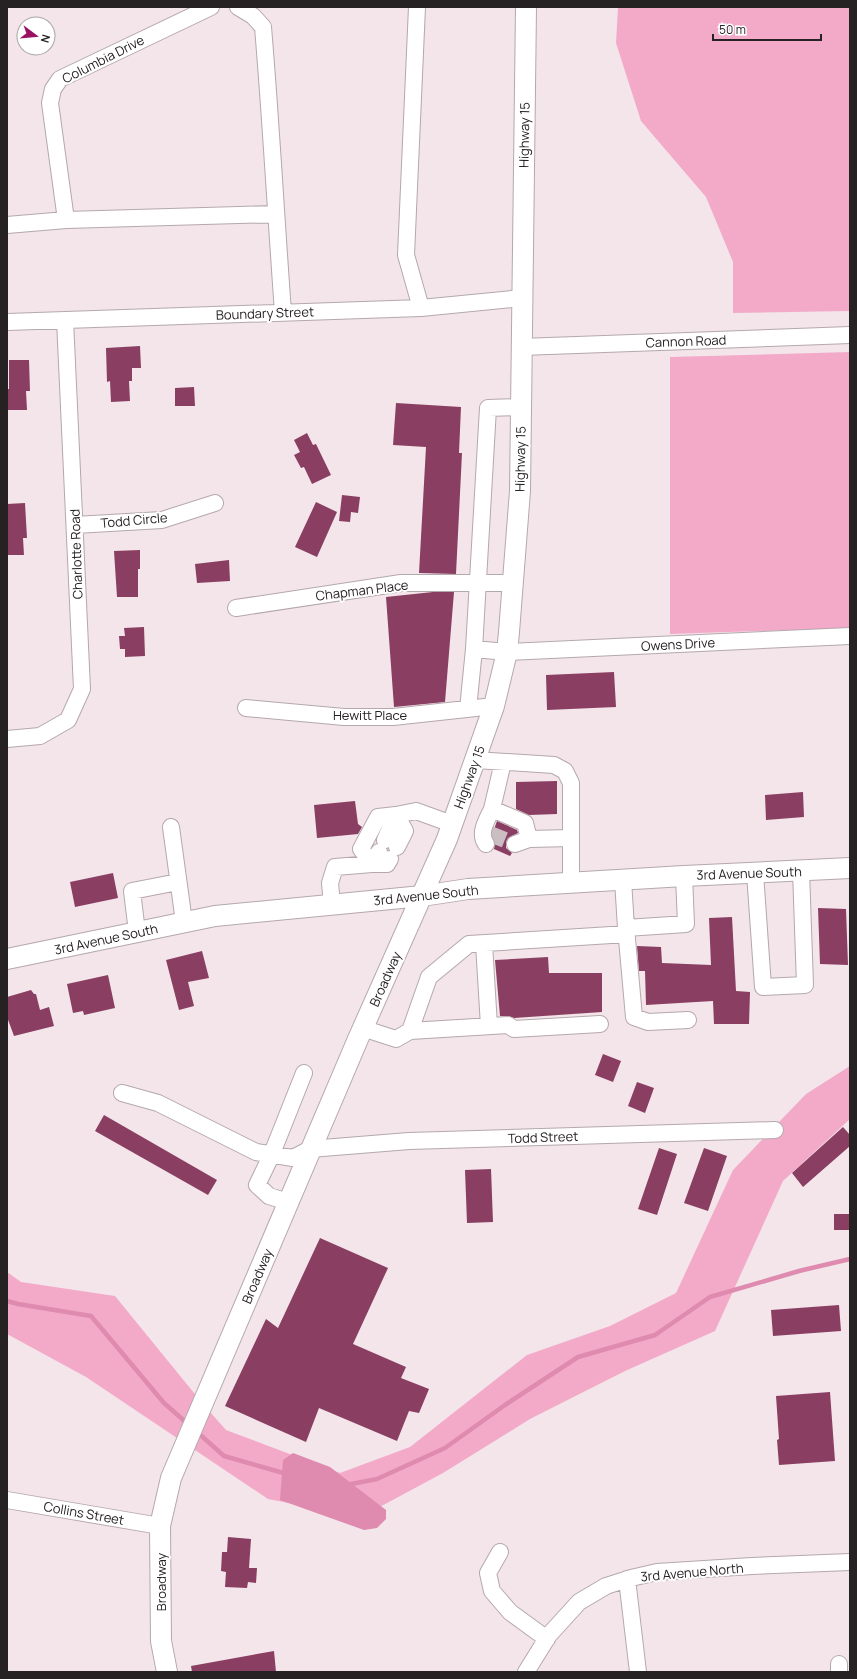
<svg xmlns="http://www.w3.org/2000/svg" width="857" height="1679" viewBox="0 0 857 1679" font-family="Manrope,sans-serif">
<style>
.green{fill:#f3aac9}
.water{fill:#df8aaf}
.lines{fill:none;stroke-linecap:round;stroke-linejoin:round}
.stream{stroke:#df8aaf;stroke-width:4.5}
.building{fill:#8a3e62}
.minor-tunnel{stroke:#cabec2;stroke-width:16;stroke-dasharray:16 8;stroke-linecap:butt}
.minor-casing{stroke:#b5a8ad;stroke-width:18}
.major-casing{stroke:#b5a8ad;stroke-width:22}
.minor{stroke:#fff;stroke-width:16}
.major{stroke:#fff;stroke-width:20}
.labels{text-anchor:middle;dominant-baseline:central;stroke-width:4;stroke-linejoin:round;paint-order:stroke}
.street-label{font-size:13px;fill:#262123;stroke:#fff}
</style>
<rect width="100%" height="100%" fill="#f3e5ea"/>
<!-- green -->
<path class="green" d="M 618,7 L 850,7 L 850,311 L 733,313 L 733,262 L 706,197 L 641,121 L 616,43 Z
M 850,352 L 850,628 L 670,634 L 670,357 Z
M 850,1066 L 850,1119 L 783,1181 L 715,1331 L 625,1371 L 530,1419 L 443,1473 L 361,1517 L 268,1499 L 86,1377 L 7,1334 L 7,1272 L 21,1282 L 115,1296 L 203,1404 L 226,1430 L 340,1473 L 410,1447 L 527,1355 L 610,1326 L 676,1293 L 733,1170 L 806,1094 Z"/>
<!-- water -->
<path class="water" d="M 293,1453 L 330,1467 L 386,1510 L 386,1519 L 377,1528 L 364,1530 L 280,1500 L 283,1460 Z"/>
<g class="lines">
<!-- stream -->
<path class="stream" d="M 7,1301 L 18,1304 L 91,1316 L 164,1403 L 189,1425
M 196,1431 L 224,1456 L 287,1474
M 346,1485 L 377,1479 L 445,1448 L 505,1405 L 578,1357 L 655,1335 L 710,1297 L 799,1271 L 850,1259"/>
</g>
<!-- building -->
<path class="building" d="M 140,346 L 141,368 L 132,368 L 132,381 L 129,381 L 130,401 L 111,402 L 110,381 L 107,382 L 106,348 Z
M 9,360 L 29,360 L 30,391 L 26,391 L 27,410 L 8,410 L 7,389 L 9,389 Z
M 194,387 L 195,406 L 175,406 L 175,388 Z
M 396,403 L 461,407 L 459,453 L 462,453 L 456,574 L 419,573 L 426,447 L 393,445 Z
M 307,433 L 313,445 L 316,444 L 331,475 L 312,484 L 304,467 L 301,468 L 294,455 L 300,452 L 294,440 Z
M 342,495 L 360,497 L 358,513 L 351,512 L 350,522 L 339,521 Z
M 316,502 L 337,512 L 317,557 L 295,547 Z
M 25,503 L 27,538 L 23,538 L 24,555 L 7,555 L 7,504 Z
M 140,550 L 140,569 L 138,569 L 138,597 L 117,597 L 114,551 Z
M 229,560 L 230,581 L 197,583 L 195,564 Z
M 433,592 L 454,592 L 445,702 L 394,707 L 386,597 Z
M 144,627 L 145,656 L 125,657 L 125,649 L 120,649 L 119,636 L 125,636 L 124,628 Z
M 614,672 L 616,707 L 547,710 L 546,675 Z
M 557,781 L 557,814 L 529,815 L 516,809 L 516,782 Z
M 803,792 L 804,817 L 766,820 L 765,795 Z
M 355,801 L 358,824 L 362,827 L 358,834 L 317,838 L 314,805 Z
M 497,821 L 517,830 L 518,833 L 508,838 L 506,842 L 506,848 L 512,853 L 510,856 L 494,849 L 495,844 L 493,832 Z
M 113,873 L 118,898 L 75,907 L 70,882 Z
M 818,908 L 846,909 L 848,965 L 820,964 Z
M 732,917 L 736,991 L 750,992 L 749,1024 L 714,1024 L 713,1001 L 646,1005 L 645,971 L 639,971 L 637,946 L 661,947 L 662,963 L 711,965 L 709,918 Z
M 202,951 L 209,978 L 188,982 L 194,1006 L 179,1010 L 166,960 Z
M 548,957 L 549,973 L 602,973 L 602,1012 L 514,1018 L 508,1016 L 500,1016 L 495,960 Z
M 108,975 L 115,1008 L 84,1015 L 83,1011 L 73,1013 L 67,984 Z
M 31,990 L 34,994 L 36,994 L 40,1010 L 49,1007 L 54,1026 L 14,1036 L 7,1017 L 7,997 Z
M 603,1054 L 621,1061 L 613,1082 L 595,1075 Z
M 637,1082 L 654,1088 L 645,1113 L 628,1106 Z
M 104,1115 L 217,1180 L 208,1195 L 95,1131 Z
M 843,1127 L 850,1135 L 850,1146 L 803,1187 L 792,1173 Z
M 659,1148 L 677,1154 L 657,1215 L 638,1209 Z
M 704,1148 L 727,1156 L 708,1211 L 684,1203 Z
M 491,1169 L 493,1222 L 467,1223 L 465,1170 Z
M 834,1214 L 850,1214 L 850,1230 L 834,1230 Z
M 320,1238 L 388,1268 L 353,1344 L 406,1367 L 401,1378 L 429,1389 L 419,1413 L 409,1411 L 397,1441 L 319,1408 L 306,1442 L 225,1406 L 266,1319 L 278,1328 Z
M 839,1305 L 841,1331 L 773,1336 L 771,1310 Z
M 830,1392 L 835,1461 L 779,1465 L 777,1440 L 779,1439 L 776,1396 Z
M 228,1537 L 251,1539 L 249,1568 L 257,1568 L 256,1583 L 248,1582 L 247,1588 L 225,1587 L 226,1572 L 221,1571 L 222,1552 L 227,1552 Z
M 274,1651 L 276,1672 L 192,1672 L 191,1666 Z"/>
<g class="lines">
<!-- minor-tunnel -->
<path class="minor-tunnel" d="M 490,834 L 515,844"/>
<defs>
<path id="minor" d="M 238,7 L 253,16 L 263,27 C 271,122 276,217 283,312
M 417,7 L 406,255 L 421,308
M 66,220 L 50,103 L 53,89 L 60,79 L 211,7
M 7,225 L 66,220 L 276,214
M 7,322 L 421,308 L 522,298
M 521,347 L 850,335
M 521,407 L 488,408 L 474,649 L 507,652 L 850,636
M 75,525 L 162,520 L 215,503
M 236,608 L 401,583 L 513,583
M 246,708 L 344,717 L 393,717 L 494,706
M 468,709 L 474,649
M 7,739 L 40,736 L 68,720 L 82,689 L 65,320
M 475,760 L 554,765 L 565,771 L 571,783 L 571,883
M 503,762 L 492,809 L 525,823 L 529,839
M 171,827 L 184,922
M 385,840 L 396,815 L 405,831 L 397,847
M 486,844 C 478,833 487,820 492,809
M 515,844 L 529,839 L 571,838
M 390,859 L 387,864 L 372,864 L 361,849 L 378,817 L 396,815 L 416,811 L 452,824
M 755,873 L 763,987 L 805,985 L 801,871
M 623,880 L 626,928 L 686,924 L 684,876
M 332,905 L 330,883 L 335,867 L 372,864 L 379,852
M 626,928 L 634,1017 L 648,1022 L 688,1020
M 137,932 L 132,891 L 178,882
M 484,944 L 489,1026
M 600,1024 L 514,1029 L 508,1025 L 410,1031 L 429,977 L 469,944 L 627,934
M 362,1028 L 396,1039 L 410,1031
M 122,1093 L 158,1103 L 256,1152 L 293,1158 L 310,1149 L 409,1141 L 775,1130
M 288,1202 L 269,1196 L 257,1185 L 271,1156 L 304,1073
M 7,1500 L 160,1526
M 500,1552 L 488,1573 L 492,1591 L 510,1612 L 547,1639
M 627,1579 L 638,1672
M 839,1664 L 839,1672
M 526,1672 L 549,1635 L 579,1602 L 606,1586 L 631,1578 L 657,1572 L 752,1566 L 850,1562"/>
<path id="major" d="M 7,959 L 215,916 L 422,896 L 468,889 L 684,876 L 850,868
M 167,1672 L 161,1641 L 160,1526 L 171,1478 L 358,1039 L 447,839 L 494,706 L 507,652 L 509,632 L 520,491 L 526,7"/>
</defs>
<!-- minor casing -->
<use href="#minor" class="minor-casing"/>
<!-- major casing -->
<use href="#major" class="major-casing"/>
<!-- minor -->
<use href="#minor" class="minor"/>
<!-- major -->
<use href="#major" class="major"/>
</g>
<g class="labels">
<!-- street labels -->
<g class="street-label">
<text transform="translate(103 59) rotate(-27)">Columbia Drive</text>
<text transform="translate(524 135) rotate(-89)">Highway 15</text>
<text transform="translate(265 313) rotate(-2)">Boundary Street</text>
<text transform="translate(686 341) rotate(-2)">Cannon Road</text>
<text transform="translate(520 459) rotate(-89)">Highway 15</text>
<text transform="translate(134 520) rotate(-5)">Todd Circle</text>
<text transform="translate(76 554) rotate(-92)">Charlotte Road</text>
<text transform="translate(362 590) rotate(-7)">Chapman Place</text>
<text transform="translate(678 644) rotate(-3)">Owens Drive</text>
<text x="370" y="715">Hewitt Place</text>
<text transform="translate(469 777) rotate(-70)">Highway 15</text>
<text transform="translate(749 873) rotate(-2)">3rd Avenue South</text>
<text transform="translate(426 895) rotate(-6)">3rd Avenue South</text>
<text transform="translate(106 939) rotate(-12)">3rd Avenue South</text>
<text transform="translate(385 979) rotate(-66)">Broadway</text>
<text transform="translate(543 1137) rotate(-2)">Todd Street</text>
<text transform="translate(257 1276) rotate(-67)">Broadway</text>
<text transform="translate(84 1513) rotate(10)">Collins Street</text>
<text transform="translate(692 1572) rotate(-5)">3rd Avenue North</text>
<text transform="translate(161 1582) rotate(-90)">Broadway</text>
</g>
</g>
<!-- border -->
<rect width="857" height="1679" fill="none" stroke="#262123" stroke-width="16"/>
<!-- north arrow -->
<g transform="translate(36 36) rotate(106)"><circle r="19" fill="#ffffff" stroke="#a8a6a7"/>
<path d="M0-3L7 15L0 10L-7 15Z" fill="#9b1161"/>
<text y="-6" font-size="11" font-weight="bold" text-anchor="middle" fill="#262123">N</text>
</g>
<!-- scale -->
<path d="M713 34v6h108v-6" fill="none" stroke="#262123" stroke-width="2"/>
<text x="719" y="34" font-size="12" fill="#262123" stroke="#ffffff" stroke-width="3" paint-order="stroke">50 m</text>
</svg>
